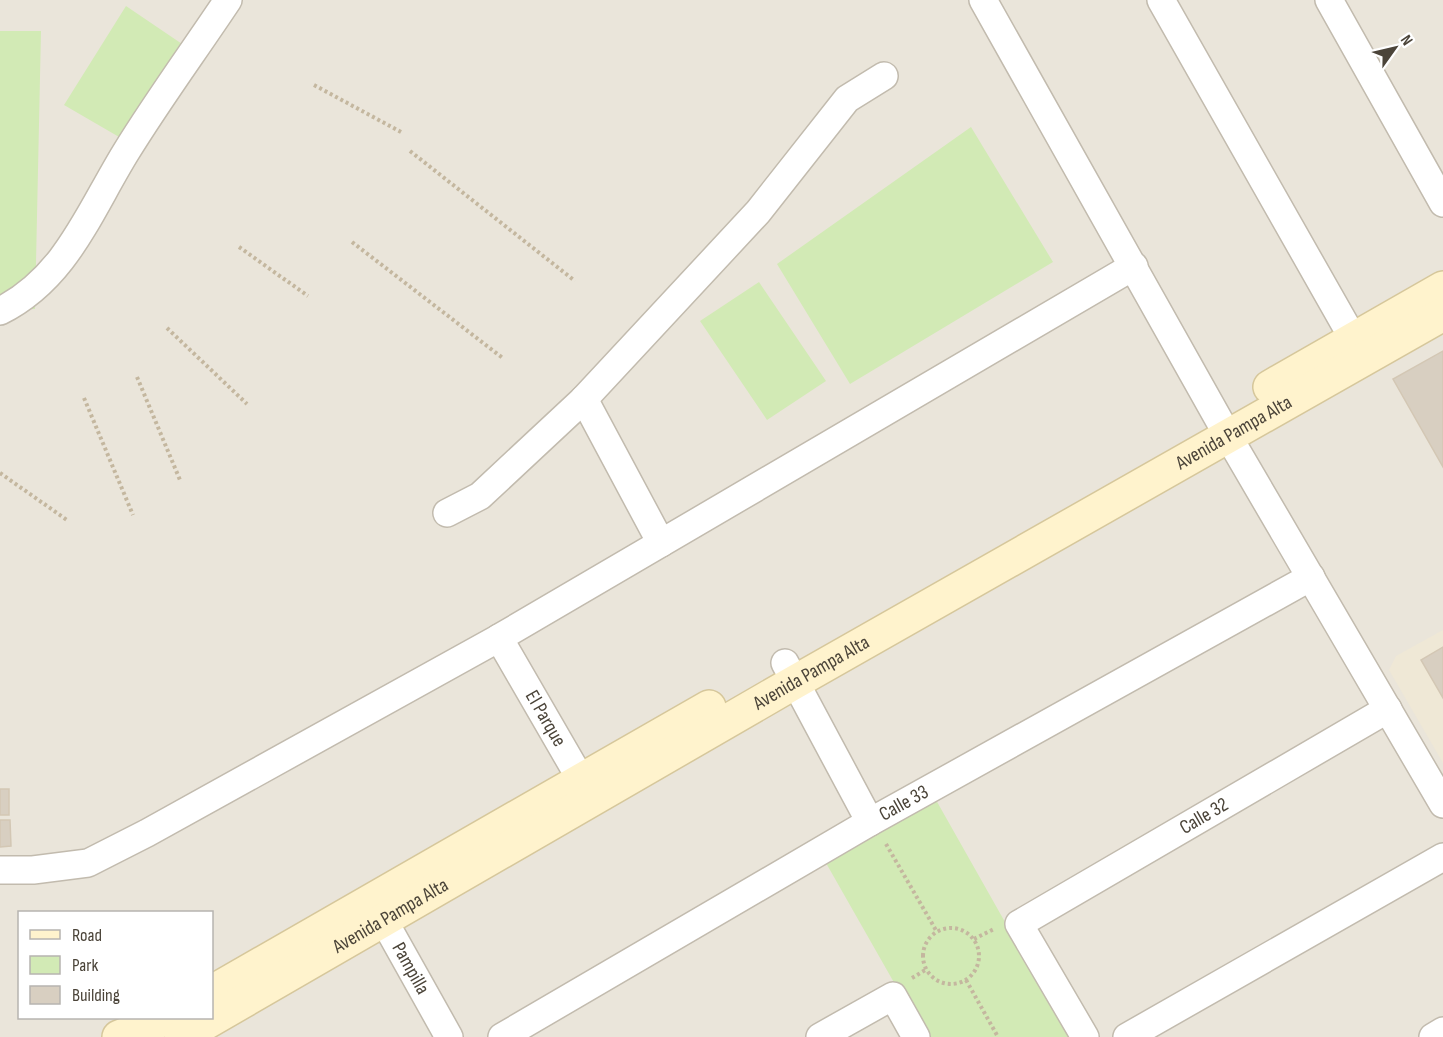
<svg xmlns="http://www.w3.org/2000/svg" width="1443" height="1037" viewBox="0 0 1443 1037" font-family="'Sofia Sans Condensed',sans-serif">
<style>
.residential{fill:#eae5da;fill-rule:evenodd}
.education{fill:#efe8d6}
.green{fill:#d2eab5}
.building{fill:#d8cfc1;stroke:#d3c7b4;stroke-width:1.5}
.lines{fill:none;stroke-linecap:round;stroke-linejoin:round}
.street-casing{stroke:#c2bbae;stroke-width:30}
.secondary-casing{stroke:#d6c79b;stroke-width:36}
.path{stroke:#c4b79f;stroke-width:4;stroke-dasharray:3 3;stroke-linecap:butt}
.street{stroke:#fff;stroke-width:27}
.secondary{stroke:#fff3cd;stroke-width:33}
.labels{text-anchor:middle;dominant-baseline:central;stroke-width:6;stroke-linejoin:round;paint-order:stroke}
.street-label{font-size:20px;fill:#4b4439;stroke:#fff}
</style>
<rect width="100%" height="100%" fill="#f6f3ec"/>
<!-- residential -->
<path class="residential" d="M 0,0 L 1443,0 L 1443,1037 L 0,1037 ZM 20,912 L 212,912 L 212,1018 L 20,1018 Z"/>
<!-- education -->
<path class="education" d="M 1443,630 L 1443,763 L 1389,670 L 1396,656 Z"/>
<!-- green -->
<path class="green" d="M 126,6 L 188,48 L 126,141 L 64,105 Z
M 0,31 L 41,31 L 35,309 L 0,310 Z
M 971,127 L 1053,262 L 850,384 L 777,264 Z
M 759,282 L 826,381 L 767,420 L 700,321 Z
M 936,800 L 1070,1037 L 925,1037 L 826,863 Z"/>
<!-- building -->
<path class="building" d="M 1443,351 L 1443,467 L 1393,379 Z
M 1443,647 L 1443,698 L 1421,660 Z
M 0,789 L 9,789 L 9,815 L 0,815 Z
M 0,820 L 10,820 L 11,846 L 0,847 Z"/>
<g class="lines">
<defs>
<g id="street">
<path d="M 983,0 L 1228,436 L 1443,804"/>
<path d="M 1161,0 L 1363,356"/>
<path d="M 1329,0 L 1443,203"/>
<path d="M 0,311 C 66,278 89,212 126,152 C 158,100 194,51 228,0"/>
<path d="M 584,399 L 661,543"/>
<path d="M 447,513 L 480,496 L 584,399 L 758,212 L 847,99 L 884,76"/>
<path id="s1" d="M 499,638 L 591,797"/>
<path d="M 785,663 L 870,822"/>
<path d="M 0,870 L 33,870 L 88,863 L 147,833 L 499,638 L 1134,266"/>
<path id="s2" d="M 374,903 L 449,1037"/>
<path id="s3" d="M 502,1037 L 870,822 L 1311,577"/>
<path d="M 820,1037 L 893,996 L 916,1037"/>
<path id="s4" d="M 1085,1037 L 1019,924 L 1388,709"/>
<path d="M 1127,1037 L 1443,857"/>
<path d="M 1433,1037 L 1443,1031"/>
</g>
<g id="secondary">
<path d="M 1270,387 L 1443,288"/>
<path d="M 212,992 L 709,707"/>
<path d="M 119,1037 L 167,1018"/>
<path id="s5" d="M 181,1037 L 795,682 L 1443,314"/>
</g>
</defs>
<!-- street casing -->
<use href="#street" class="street-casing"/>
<!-- secondary casing -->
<use href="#secondary" class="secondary-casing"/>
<!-- path -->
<path class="path" d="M 314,85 L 401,132
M 410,151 L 575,281
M 352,242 L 504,359
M 239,247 L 308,296
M 167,328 L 247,404
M 137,377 L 180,480
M 84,398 L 133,515
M 0,473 L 67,520
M 886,844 L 937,932
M923 956a28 28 0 1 1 56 0a28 28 0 1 1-56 0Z
M 974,939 L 994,929
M 912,978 L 927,969
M 966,980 L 998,1037"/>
<!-- street -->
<use href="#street" class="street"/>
<!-- secondary -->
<use href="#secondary" class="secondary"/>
</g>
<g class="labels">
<!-- street labels -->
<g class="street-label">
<text stroke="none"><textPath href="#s5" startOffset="1214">Avenida Pampa Alta</textPath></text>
<text stroke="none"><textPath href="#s5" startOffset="728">Avenida Pampa Alta</textPath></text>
<text stroke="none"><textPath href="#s1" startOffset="93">El Parque</textPath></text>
<text stroke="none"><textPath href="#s3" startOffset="465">Calle 33</textPath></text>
<text stroke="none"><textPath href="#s4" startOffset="345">Calle 32</textPath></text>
<text stroke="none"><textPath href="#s5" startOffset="242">Avenida Pampa Alta</textPath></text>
<text stroke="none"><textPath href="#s2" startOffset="75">Pampilla</textPath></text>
</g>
</g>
<!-- legend -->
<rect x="18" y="911" width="195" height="108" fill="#ffffff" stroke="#b7b4b0" stroke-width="1.5"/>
<rect x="30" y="930" width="30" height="9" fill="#fff3cd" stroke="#b7b4b0" stroke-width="1.5"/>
<text x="72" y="941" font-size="18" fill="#4b4439">Road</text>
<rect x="30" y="956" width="30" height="18" fill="#d2eab5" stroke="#b7b4b0" stroke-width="1.5"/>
<text x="72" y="971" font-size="18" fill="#4b4439">Park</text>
<rect x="30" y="986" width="30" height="18" fill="#d8cfc1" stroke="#b7b4b0" stroke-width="1.5"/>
<text x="72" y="1001" font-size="18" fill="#4b4439">Building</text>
<!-- north arrow -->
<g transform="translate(1395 48) rotate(56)" stroke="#ffffff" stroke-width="4.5" paint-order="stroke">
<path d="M0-4.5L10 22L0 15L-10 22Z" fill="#4b4439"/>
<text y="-9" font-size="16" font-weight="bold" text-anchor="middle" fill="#4b4439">N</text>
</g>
</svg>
